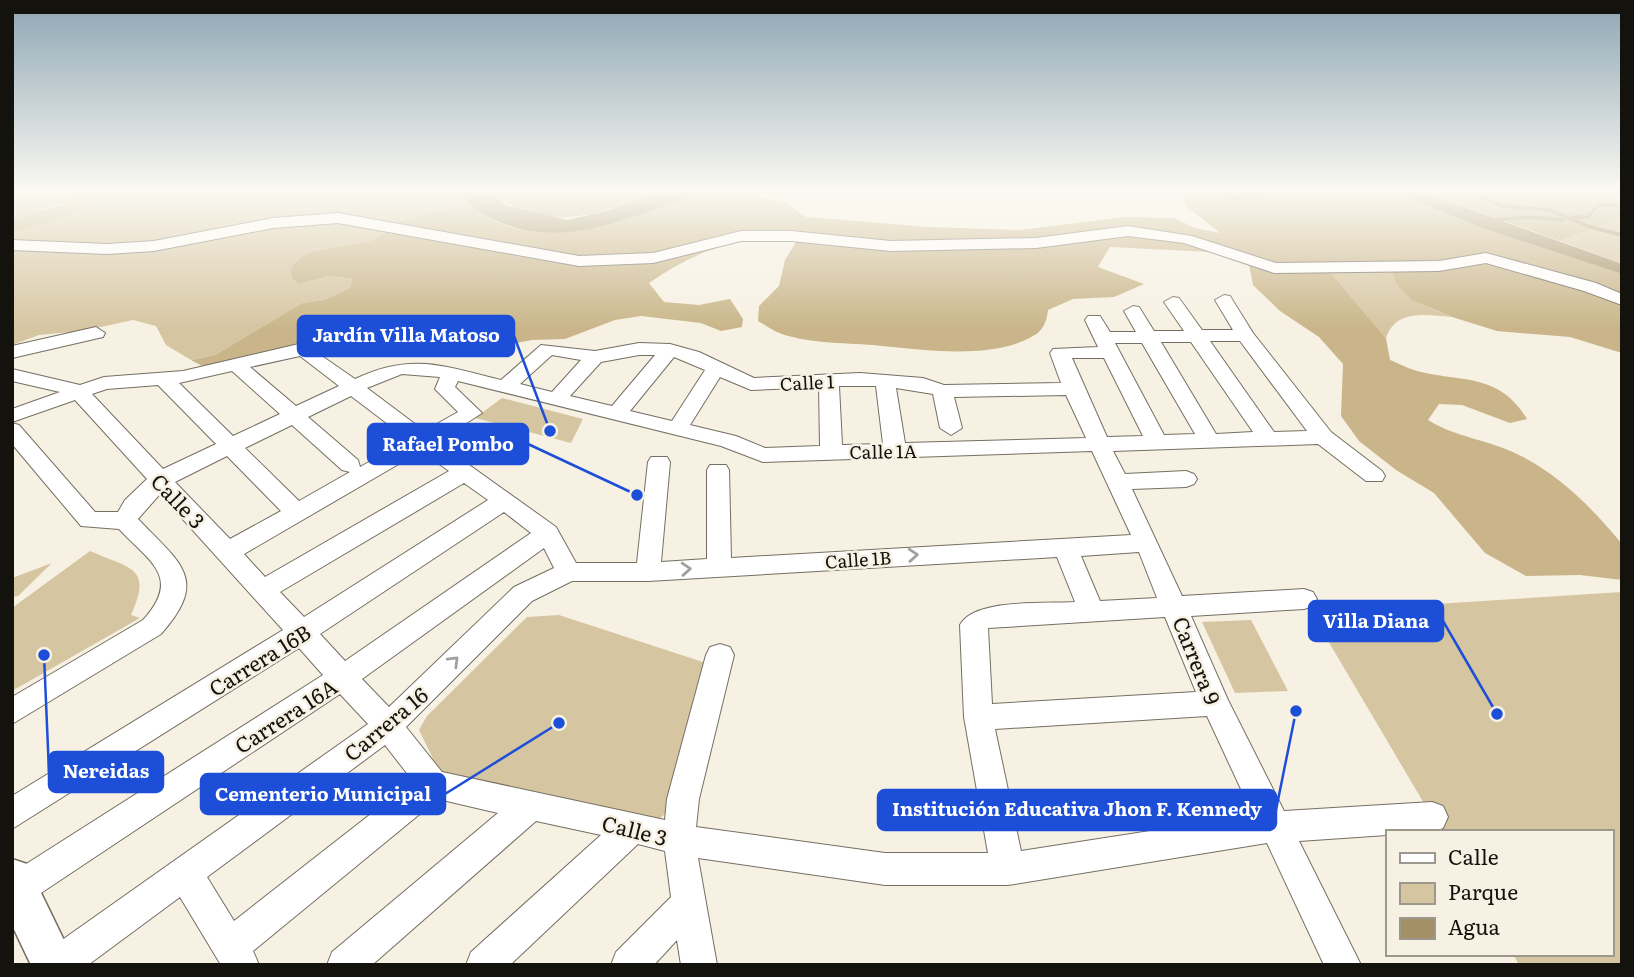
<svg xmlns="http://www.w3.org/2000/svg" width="1634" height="977" viewBox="0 0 1634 977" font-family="Literata,serif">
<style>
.green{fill:#d6c5a1}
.forest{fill:#c9b589}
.water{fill:#a49065}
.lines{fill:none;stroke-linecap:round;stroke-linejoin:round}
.stream{stroke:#a49065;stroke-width:3.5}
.minor-casing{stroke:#756f63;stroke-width:2}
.major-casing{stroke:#756f63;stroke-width:3}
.minor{fill:#fff;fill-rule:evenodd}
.major{fill:#fff;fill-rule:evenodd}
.oneway{stroke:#a1a09e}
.labels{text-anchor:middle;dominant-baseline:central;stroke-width:5;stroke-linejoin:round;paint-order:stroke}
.street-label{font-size:18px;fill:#14120d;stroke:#f7f1e3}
.near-street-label{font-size:21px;fill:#14120d;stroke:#f7f1e3}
.leader{fill:none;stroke:#1d4ed8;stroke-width:2.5}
.callout-dot{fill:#1d4ed8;stroke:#f7f1e3;stroke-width:2.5}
.callout{fill:#1d4ed8;stroke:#1d4ed8;stroke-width:2.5}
.callout-label{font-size:19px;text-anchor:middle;font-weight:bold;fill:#fff}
</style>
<rect width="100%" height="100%" fill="#f7f1e3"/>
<!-- green -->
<path class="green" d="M 85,192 L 462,192 L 471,204 L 404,219 L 371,241 L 315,251 L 299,284 L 329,276 L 352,279 L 350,288 L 324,300 L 302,303 L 215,355 L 191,360 L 166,345 L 156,326 L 133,320 L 82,331 L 39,335 L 12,345 L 12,233 L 35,223 L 64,218 L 89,203 L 54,205 L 12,221 L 12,193 L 17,197 L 59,198 Z
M 1622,218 L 1622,264 L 1560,241 Z
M 1375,265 L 1392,272 C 1404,300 1426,306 1452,317 C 1425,315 1396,309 1386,338 L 1330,272 Z
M 502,398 L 583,419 L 571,443 L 475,418 Z
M 90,551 C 130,569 153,566 131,615 L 140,618 L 12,691 L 12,608 Z
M 52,563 L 18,596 L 12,597 L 12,578 Z
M 1622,592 L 1622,965 L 1519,965 L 1513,954 L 1611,954 L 1611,832 L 1441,832 L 1311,612 Z
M 559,615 L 712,665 L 670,810 L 648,828 L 442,777 L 419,730 L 427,716 L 527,617 Z
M 1251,620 L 1288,691 L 1235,693 L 1202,622 Z"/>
<!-- forest -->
<path class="forest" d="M 492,192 L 661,192 C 606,211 542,238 492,192 Z
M 705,192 L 736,192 L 784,202 L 806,217 L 930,227 L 1020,230 L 1125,217 L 1174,218 L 1195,228 L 1220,233 L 1186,206 L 1181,192 L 1237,201 L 1304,192 L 1393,192 L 1482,228 L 1622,274 L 1622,353 L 1570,337 L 1497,331 L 1452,317 L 1412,300 L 1398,286 L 1392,272 L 1368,265 L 1330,272 L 1386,338 L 1390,360 C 1400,364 1411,370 1421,372 C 1465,382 1500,374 1527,419 L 1510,423 L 1462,405 L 1439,404 L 1428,420 C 1457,438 1490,440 1519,455 C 1560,475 1593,509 1622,544 L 1622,580 L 1580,575 L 1526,576 L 1485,553 L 1434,493 L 1396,470 L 1359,441 L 1341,416 L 1343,364 L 1319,337 L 1280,311 L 1253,285 L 1249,265 L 1210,252 L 1110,247 L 1098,267 L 1144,284 L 1114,297 L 1073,299 L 1048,310 C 1047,321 1043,331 1033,336 C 991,361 918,349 873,345 C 845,343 802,343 777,332 C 770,329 764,324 758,321 L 759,306 L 779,286 L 785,260 L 796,242 C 739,234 695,251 649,283 L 664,302 L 699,305 L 730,299 L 743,319 L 742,327 L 721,331 L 701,323 L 641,316 L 615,320 L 565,339 L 532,340 L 469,352 L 353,343 L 321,344 L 202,366 L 191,360 L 215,355 L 302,303 L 324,300 L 350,288 L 352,279 L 329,276 L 299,284 L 292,278 L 291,267 L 302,257 L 315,251 L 371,241 L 404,219 L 471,204 C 534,264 636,213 705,192 Z
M 1423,192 L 1622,192 L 1622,218 L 1560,241 Z
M 90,202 C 71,222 37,222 12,233 L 12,221 C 39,211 61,203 90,202 Z"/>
<!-- water -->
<path class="water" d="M 462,192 L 492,192 L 507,206 L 567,220 L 606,211 L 661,192 L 705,192 C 637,213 559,256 489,217 C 479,211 466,204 462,192 Z
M 1189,192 L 1304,192 L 1237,201 Z
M 1393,192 L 1425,193 L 1622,264 L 1622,274 L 1482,228 Z"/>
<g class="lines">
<!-- stream -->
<path class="stream" d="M 1467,192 L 1502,206 L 1550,210 L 1590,227 L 1622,235
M 1572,217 L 1588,217 L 1598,205 L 1622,205
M 1495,220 L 1528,217 L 1563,220"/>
<defs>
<path id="minor" d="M 338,213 L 579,256 L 653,253 L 741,231 L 791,231 L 891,241 L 1036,238 L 1128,226 L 1192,236 L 1276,263 L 1439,261 L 1486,253 L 1596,283 L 1622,294 L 1622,305 L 1584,291 L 1486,263 L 1439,271 L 1274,273 L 1184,243 L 1128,236 L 1036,248 L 891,251 L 791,241 L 741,241 L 653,263 L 579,266 L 338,223 L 273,228 L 154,251 L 107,254 L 12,250 L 12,240 L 107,244 L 154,241 L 273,218 Z
M 1224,295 L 1230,296 L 1253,333 L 1331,432 L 1382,471 L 1385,476 L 1382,481 L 1366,481 L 1318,444 L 1113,451 L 1125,474 L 1186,471 L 1194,474 L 1197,479 L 1194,484 L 1186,487 L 1132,489 L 1182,596 L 1304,589 L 1313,592 L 1317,599 L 1313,606 L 1304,609 L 1191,616 L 1228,700 L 1284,811 L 1432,802 L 1443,806 L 1448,817 L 1443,828 L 1433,832 L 1387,832 L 1387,835 L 1299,841 L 1361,965 L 1324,965 L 1267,843 L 1008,885 L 885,885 L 698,858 L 717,965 L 681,965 L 677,940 L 654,965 L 611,965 L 616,952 L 671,897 L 665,851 L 638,844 L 510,965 L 466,965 L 471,952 L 601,835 L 536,821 L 372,965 L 327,965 L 332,952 L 498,813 L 438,799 L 253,951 L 259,965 L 221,965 L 180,897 L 88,965 L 40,965 L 45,952 L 368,724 L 340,694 L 29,901 L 17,906 L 12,904 L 12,873 L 323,675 L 299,648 L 12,829 L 12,796 L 283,630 L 160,494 L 138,519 C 180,563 210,579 161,634 L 12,724 L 12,697 L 143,620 C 182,577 150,562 119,529 L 81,526 L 12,444 L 12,423 L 19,425 L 95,512 L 118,512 L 125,500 L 147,479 L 75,400 L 12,422 L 12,409 L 60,392 L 12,381 L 12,369 L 80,385 L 104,377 L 183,371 L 303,343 L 355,379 C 411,352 444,366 501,380 L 541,345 L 595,351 L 639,343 L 670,344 L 699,352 L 754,378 L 860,373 L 923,378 L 944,385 L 1061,383 L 1050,353 L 1053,349 L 1098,347 L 1085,320 L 1088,316 L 1100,316 L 1110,332 L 1136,332 L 1124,311 L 1133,306 L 1139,307 L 1154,331 L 1184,331 L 1164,302 L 1173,297 L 1179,298 L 1202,330 L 1233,330 L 1215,300 ZM 1210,341 L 1240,341 L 1307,431 L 1274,432 ZM 1161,342 L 1191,342 L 1253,432 L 1216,434 ZM 1115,343 L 1142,343 L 1195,434 L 1164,435 ZM 552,355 L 581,360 L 552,392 L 520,384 ZM 639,355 L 655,355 L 612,406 L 570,396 L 601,362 ZM 300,356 L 339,386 L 296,406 L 250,367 ZM 674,357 L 705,370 L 672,421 L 630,411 ZM 1072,358 L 1104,358 L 1143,436 L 1107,437 ZM 232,371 L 280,414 L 233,436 L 179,383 ZM 402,374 L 440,377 L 435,389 L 458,412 L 360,467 L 358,460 L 308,417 L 351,396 L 401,434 L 415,434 L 419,429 L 415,424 L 367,388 ZM 720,377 L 751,390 L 819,387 L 820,446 L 765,448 L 736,436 L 690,425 ZM 458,381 L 721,446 L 763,462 L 1092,451 L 1131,535 L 731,558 L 729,470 L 726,465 L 710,465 L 707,470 L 707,559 L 661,562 L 670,462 L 667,457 L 651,457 L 648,462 L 637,563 L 576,563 L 556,527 L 437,442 L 482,413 L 455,387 ZM 158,385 L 216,444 L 163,469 L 92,394 L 107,389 ZM 839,386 L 876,386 L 883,444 L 842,445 ZM 896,388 L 933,394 L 940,428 L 951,435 L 962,428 L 954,397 L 1066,395 L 1086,438 L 905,443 ZM 292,425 L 342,470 L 350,472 L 299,501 L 245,448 ZM 421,451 L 449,471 L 265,577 L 244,554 ZM 227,456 L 281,511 L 230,539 L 175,482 ZM 464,483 L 488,500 L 304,617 L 280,592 ZM 504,512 L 531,533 L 345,661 L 320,634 ZM 544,548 L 554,568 L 514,587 L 389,707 L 362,679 ZM 1139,552 L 1157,598 L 1100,601 L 1081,556 ZM 1057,557 L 1075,602 C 1046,604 974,598 960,625 L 964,717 L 988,853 L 885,853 L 696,827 L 699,799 L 734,655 L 730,647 L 720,644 L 710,647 L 706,655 L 667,799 L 665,820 L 442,772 L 406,727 L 532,601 L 572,581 L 648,581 ZM 1165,617 L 1196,692 L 992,704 L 988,628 ZM 1207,716 L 1253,815 L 1021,851 L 995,729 ZM 385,745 L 413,781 L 234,921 L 207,877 Z
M 96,327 L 105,333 L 103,337 L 12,358 L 12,346 Z"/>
<path id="major" d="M 12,859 L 27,864 L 76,965 L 31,965 L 12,925 Z"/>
</defs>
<!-- minor casing -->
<use href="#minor" class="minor-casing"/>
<!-- major casing -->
<use href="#major" class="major-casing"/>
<!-- minor -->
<use href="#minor" class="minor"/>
<!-- major -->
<use href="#major" class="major"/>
</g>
<!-- one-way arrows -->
<defs><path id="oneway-chevron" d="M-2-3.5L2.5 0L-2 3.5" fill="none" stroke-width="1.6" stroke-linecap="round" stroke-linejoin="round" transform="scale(1.75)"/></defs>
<g class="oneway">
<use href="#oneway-chevron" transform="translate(913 555) rotate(-4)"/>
<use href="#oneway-chevron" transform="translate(686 569) rotate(-4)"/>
<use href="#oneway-chevron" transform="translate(454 661) rotate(-45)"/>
</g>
<!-- sky -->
<linearGradient id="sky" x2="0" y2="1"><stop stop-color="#8da6b4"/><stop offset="0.58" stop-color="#fbf9f2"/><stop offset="1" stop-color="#fbf9f2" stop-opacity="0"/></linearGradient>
<rect width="1634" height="329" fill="url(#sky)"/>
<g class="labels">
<!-- street labels -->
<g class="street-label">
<text transform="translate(807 382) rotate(-3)">Calle 1</text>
<text transform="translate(883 451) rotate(-1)">Calle 1A</text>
<text transform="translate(858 559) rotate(-4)">Calle 1B</text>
</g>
<!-- near-street labels -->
<g class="near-street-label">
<text transform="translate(179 500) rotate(46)">Calle 3</text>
<text transform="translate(259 659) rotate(-32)">Carrera 16B</text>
<text transform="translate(1198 660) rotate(68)">Carrera 9</text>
<text transform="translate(285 715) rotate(-33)">Carrera 16A</text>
<text transform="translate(385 723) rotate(-40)">Carrera 16</text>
<text transform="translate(635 829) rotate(14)">Calle 3</text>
</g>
</g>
<!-- callouts -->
<path class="leader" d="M550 431L514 336M637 495L528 444M1497 714L1443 621M44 655L49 772M559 723L445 794M1296 711L1276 810"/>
<g class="callout-dot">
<circle cx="550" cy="431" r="7"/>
<circle cx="637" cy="495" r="7"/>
<circle cx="1497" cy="714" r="7"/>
<circle cx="44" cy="655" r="7"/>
<circle cx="559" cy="723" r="7"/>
<circle cx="1296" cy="711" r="7"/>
</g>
<g class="callout">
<rect x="298" y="316" width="216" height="40" rx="7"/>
<rect x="368" y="424" width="160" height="40" rx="7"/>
<rect x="1309" y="601" width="134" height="40" rx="7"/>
<rect x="49" y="752" width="114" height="40" rx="7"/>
<rect x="201" y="774" width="244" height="40" rx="7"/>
<rect x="878" y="790" width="398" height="40" rx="7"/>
</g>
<g class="callout-label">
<text x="406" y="342">Jardín Villa Matoso</text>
<text x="448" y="451">Rafael Pombo</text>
<text x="1376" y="628">Villa Diana</text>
<text x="106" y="778">Nereidas</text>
<text x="323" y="801">Cementerio Municipal</text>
<text x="1077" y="816">Institución Educativa Jhon F. Kennedy</text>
</g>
<!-- border -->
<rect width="1634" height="977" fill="none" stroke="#14120d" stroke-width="28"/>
<!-- legend -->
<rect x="1386" y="830" width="228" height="126" fill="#f7f1e3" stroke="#9c988d" stroke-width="2"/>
<rect x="1400" y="853" width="35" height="10" fill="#ffffff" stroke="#9c988d" stroke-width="2"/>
<text x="1448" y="865" font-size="21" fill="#14120d">Calle</text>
<rect x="1400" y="883" width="35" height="21" fill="#d6c5a1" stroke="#9c988d" stroke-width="2"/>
<text x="1448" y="900" font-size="21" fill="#14120d">Parque</text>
<rect x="1400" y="918" width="35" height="21" fill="#a49065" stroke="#9c988d" stroke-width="2"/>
<text x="1448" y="935" font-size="21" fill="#14120d">Agua</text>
</svg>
